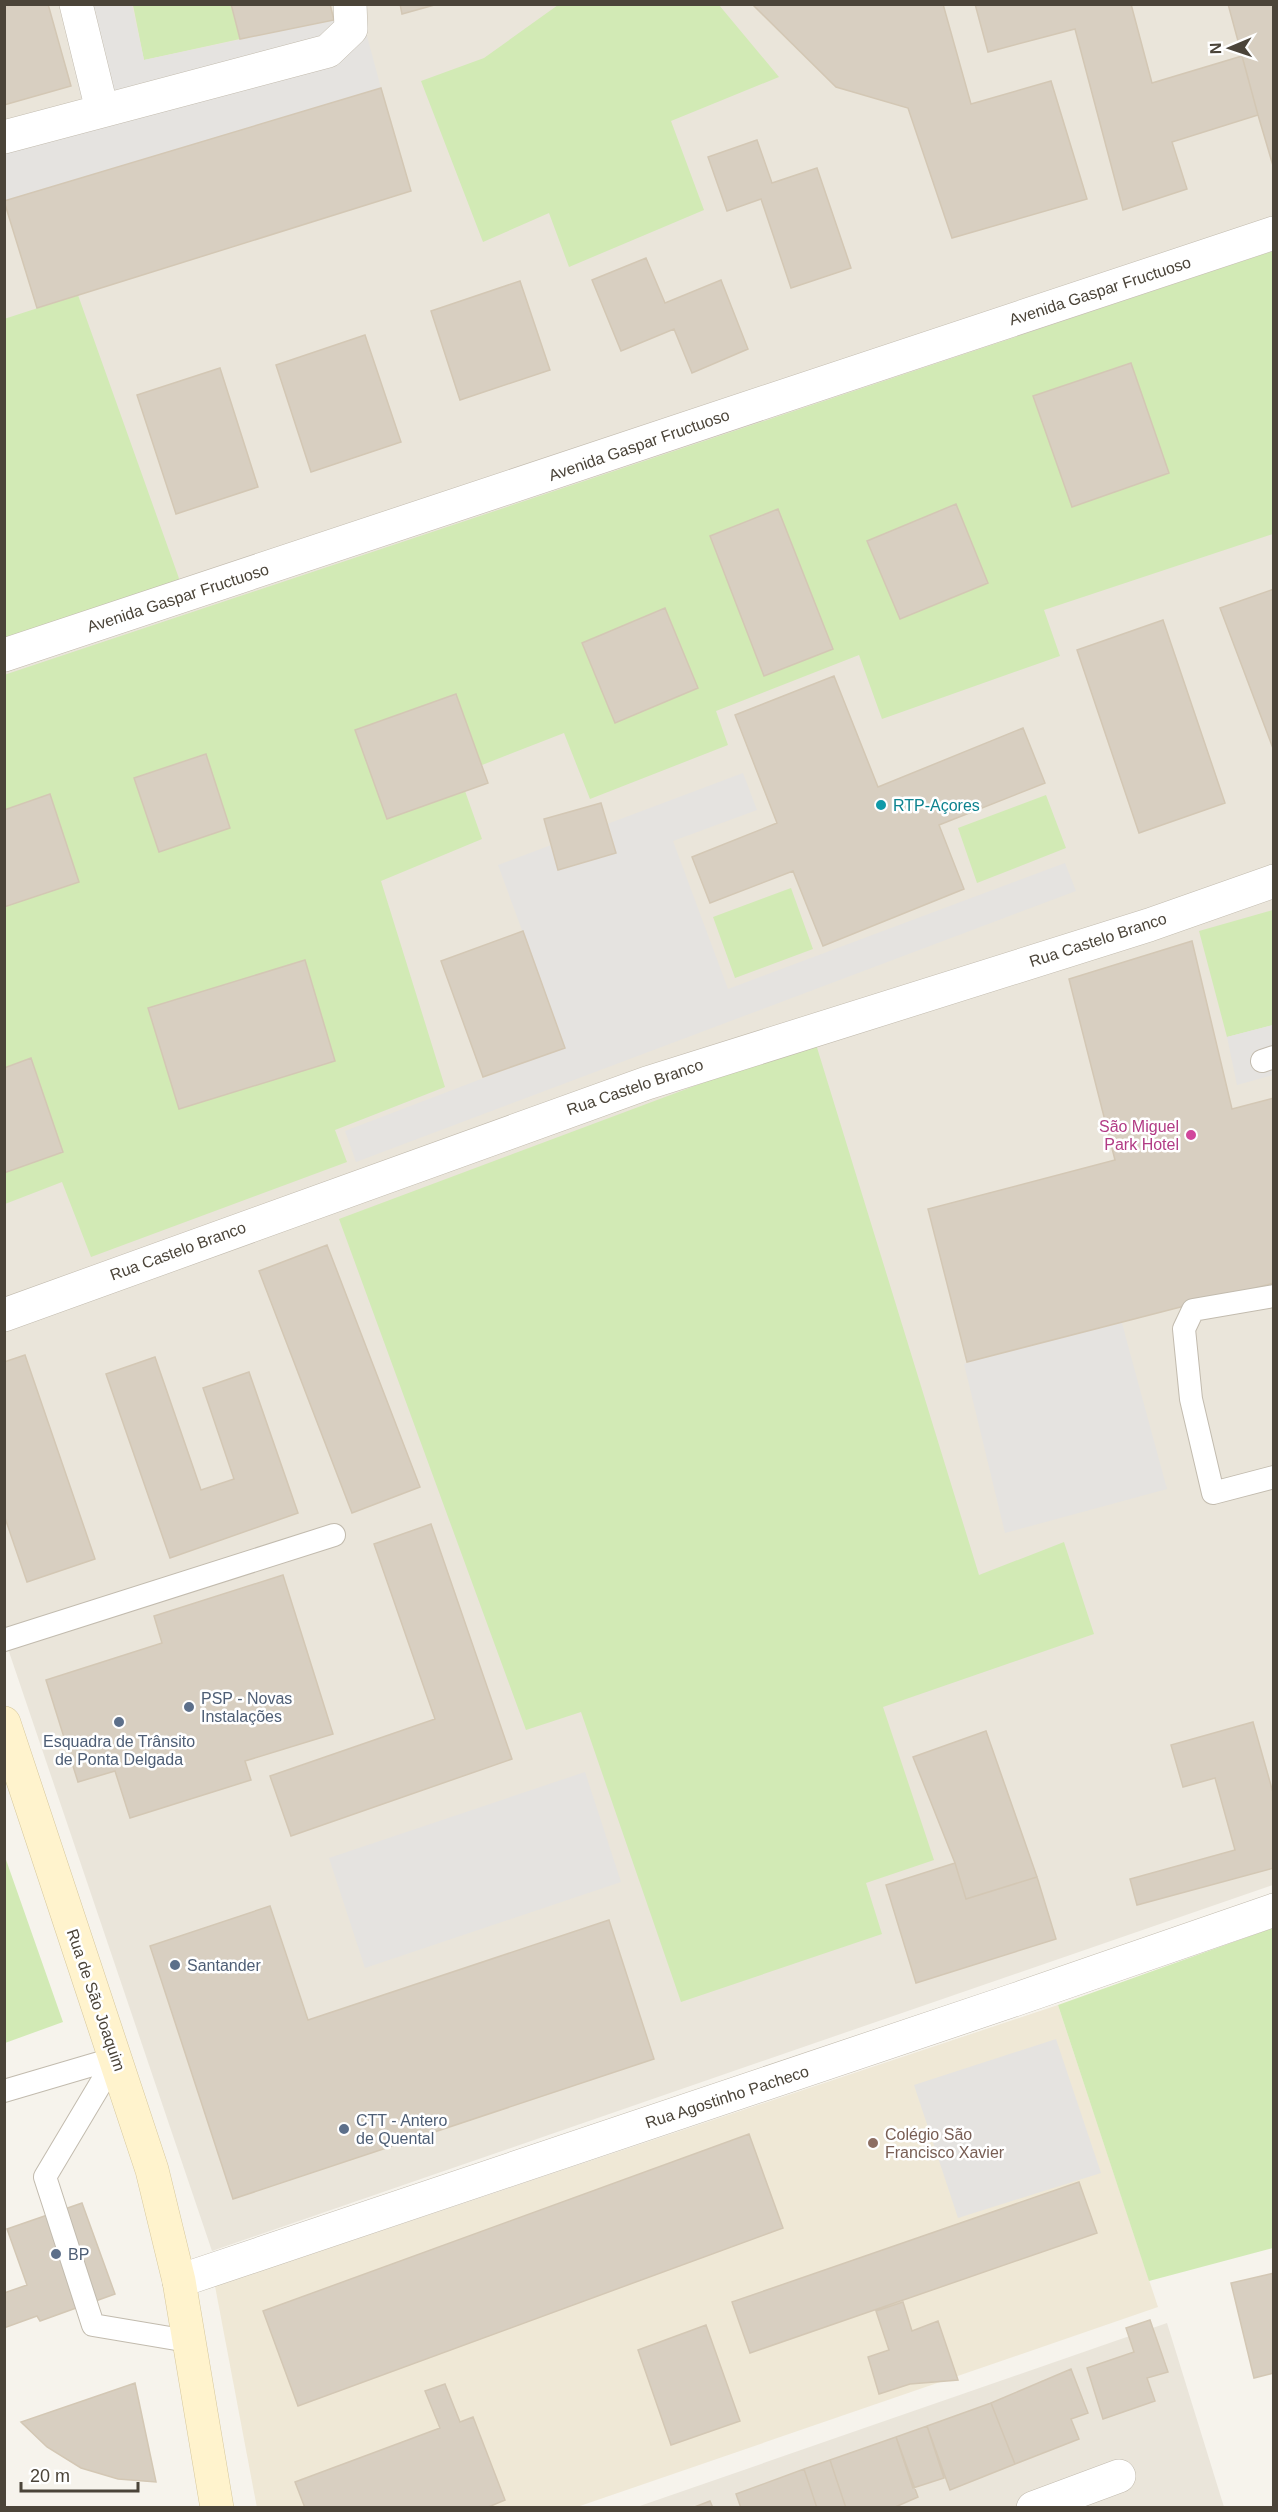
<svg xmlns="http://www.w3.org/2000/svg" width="1278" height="2512" viewBox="0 0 1278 2512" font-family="Arial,sans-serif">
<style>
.residential{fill:#eae5da}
.education{fill:#efe8d6}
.green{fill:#d2eab5}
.parking{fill:#e5e3e0}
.building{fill:#d8cfc1;stroke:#d3c7b4;stroke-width:1.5}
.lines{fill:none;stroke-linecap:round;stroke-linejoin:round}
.lane-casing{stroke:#c2bbae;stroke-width:24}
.street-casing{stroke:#c2bbae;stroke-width:34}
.secondary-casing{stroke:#d6c79b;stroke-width:34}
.lane{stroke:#fff;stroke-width:22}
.street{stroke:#fff;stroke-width:33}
.secondary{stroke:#fff3cd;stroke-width:33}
.culture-dot{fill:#0f9aa8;stroke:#fff;stroke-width:2}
.hotel-dot{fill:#d1479c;stroke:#fff;stroke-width:2}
.service-dot{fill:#5c6f8a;stroke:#fff;stroke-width:2}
.education-dot{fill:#8d6e63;stroke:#fff;stroke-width:2}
.labels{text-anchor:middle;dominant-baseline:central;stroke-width:5;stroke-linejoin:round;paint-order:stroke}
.street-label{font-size:16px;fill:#4b4439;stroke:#fff}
.culture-label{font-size:16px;fill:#0d838f;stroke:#fff;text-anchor:start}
.hotel-label{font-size:16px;fill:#b23c85;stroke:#fff;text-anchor:end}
.service-label{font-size:16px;fill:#4e5e75;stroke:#fff;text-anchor:start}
.education-label{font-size:16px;fill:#785e54;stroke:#fff;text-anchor:start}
</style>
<rect width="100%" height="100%" fill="#f6f3ec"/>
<!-- residential -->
<path class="residential" d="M 4,5 L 1273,5 L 1273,1885 L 212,2251 L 5,1640 Z
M 1167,2323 L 1224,2507 L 634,2508 Z"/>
<!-- education -->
<path class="education" d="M 1058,2005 L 1158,2307 L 577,2507 L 257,2508 L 215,2286 Z"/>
<!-- green -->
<path class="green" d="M 133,5 L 231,5 L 240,39 L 144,60 Z
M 558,5 L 719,5 L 779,77 L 671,121 L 704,210 L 569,267 L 549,213 L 483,242 L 421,81 L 484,58 Z
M 1273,251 L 1273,534 L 1044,610 L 1060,656 L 882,719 L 859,655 L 716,711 L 728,745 L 590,799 L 564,733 L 459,774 L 482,839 L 381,881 L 445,1087 L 335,1130 L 347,1162 L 91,1257 L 62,1182 L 5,1204 L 4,675 Z
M 78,295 L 181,584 L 4,643 L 4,319 Z
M 1046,795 L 1066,848 L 977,883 L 958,828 Z
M 791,888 L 813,949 L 735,978 L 713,917 Z
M 1273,910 L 1273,1025 L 1227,1037 L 1199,931 Z
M 815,1041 L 979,1575 L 1064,1542 L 1094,1634 L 883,1707 L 934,1860 L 866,1883 L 882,1934 L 681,2002 L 581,1712 L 526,1730 L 339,1219 Z
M 4,1854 L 63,2022 L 5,2043 L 4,2043 Z
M 1273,1928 L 1273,2248 L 1149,2281 L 1058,2005 Z"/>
<!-- parking -->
<path class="parking" d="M 60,5 L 132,5 L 144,60 L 361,14 L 381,88 L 5,201 L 5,129 L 83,107 Z
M 743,773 L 757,810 L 673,841 L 728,989 L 1065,863 L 1076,891 L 356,1162 L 345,1131 L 565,1047 L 498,865 Z
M 1273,1025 L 1273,1075 L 1237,1085 L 1227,1037 Z
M 1120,1316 L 1167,1489 L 1005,1533 L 964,1364 Z
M 585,1772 L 621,1882 L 365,1968 L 329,1858 Z
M 1056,2039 L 1101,2173 L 958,2218 L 914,2085 Z"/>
<!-- building -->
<path class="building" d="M 4,4 L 48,4 L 71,86 L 4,105 Z
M 231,4 L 330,4 L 334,20 L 240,39 Z
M 400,4 L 438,4 L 402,14 Z
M 752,4 L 943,4 L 971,104 L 1051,81 L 1087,199 L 952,238 L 908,108 L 836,87 Z
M 975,4 L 1131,4 L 1152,83 L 1242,56 L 1258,115 L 1172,142 L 1187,189 L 1123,210 L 1075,29 L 988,52 Z
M 1228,4 L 1274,4 L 1274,169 L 1258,115 Z
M 381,88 L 411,191 L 37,308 L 4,201 Z
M 757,140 L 772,183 L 817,168 L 851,268 L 791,288 L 761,199 L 727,211 L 708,157 Z
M 646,258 L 665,303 L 721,280 L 748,349 L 692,373 L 674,329 L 621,351 L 592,280 Z
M 520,281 L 550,370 L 460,400 L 431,311 Z
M 365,335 L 401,442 L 311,472 L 276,365 Z
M 1131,363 L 1169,473 L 1072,507 L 1033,396 Z
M 220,368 L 258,487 L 176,514 L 137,395 Z
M 956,504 L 988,583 L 900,619 L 867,541 Z
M 778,509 L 833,649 L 764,676 L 710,536 Z
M 1274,589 L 1274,751 L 1220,608 Z
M 665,608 L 698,688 L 615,723 L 582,643 Z
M 1163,620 L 1225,803 L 1139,833 L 1077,650 Z
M 834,676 L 878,787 L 1023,728 L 1045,783 L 939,825 L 964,889 L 823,946 L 793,871 L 710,903 L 692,857 L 777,823 L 735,715 Z
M 456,694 L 488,783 L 387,819 L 355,730 Z
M 206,754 L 230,828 L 159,852 L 134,778 Z
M 50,794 L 79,882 L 4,907 L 4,810 Z
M 601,803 L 616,853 L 558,870 L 544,819 Z
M 523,931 L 565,1048 L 483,1077 L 441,961 Z
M 1192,941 L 1232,1109 L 1274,1098 L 1274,1283 L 967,1362 L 928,1209 L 1115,1160 L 1069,979 Z
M 305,960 L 335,1061 L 179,1109 L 148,1008 Z
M 31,1058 L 63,1152 L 4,1173 L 4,1068 Z
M 327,1245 L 420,1487 L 352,1513 L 259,1271 Z
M 25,1355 L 95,1559 L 27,1582 L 4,1515 L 4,1362 Z
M 155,1357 L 201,1490 L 234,1479 L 203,1388 L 249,1372 L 298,1513 L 170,1558 L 106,1374 Z
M 431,1524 L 512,1759 L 291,1836 L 270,1776 L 435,1719 L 374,1544 Z
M 283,1575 L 333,1734 L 245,1761 L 251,1780 L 130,1818 L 115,1771 L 78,1782 L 46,1680 L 162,1643 L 154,1616 Z
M 1253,1722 L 1274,1796 L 1274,1868 L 1137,1905 L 1130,1879 L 1235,1850 L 1215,1778 L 1183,1787 L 1171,1745 Z
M 986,1731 L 1037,1877 L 966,1899 L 955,1863 L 913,1757 Z
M 955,1863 L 966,1899 L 1037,1877 L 1056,1939 L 916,1983 L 886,1885 Z
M 270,1906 L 308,2020 L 609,1920 L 654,2059 L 233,2199 L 150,1946 Z
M 749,2134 L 783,2228 L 298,2406 L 263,2311 Z
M 1079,2182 L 1097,2233 L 750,2353 L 732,2302 Z
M 82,2203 L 115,2294 L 40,2321 L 37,2316 L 4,2328 L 4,2293 L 27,2285 L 7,2229 Z
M 1274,2273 L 1274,2373 L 1254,2378 L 1231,2283 Z
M 903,2302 L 912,2331 L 938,2321 L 958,2380 L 910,2384 L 879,2394 L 868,2357 L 889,2350 L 876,2311 Z
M 1150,2320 L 1168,2372 L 1147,2378 L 1155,2401 L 1103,2419 L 1087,2368 L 1134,2352 L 1126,2328 Z
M 706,2325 L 740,2421 L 671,2445 L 638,2350 Z
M 1071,2369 L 1088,2413 L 1071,2419 L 1079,2439 L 1015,2464 L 991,2403 Z
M 135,2383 L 156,2482 L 118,2479 L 81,2468 L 47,2447 L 21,2422 Z
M 445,2384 L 460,2422 L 473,2417 L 505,2500 L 486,2508 L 305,2508 L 295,2482 L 440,2428 L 425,2391 Z
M 991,2403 L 1015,2464 L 950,2490 L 927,2426 Z
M 927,2426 L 944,2478 L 913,2488 L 896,2437 Z
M 896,2437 L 918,2497 L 893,2508 L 846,2508 L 830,2460 Z
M 830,2460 L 846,2508 L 817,2508 L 804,2469 Z
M 804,2469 L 817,2508 L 741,2508 L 736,2494 Z
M 710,2501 L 713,2508 L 692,2508 Z"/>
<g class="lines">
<defs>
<path id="lane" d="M 1262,1061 L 1274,1057
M 1274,1296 L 1193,1310 L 1184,1329 L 1191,1399 L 1213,1493 L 1274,1477
M 4,1640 L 334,1535
M 116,2058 L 45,2177 L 93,2325 L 188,2341
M 4,2091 L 116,2058"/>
<path id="street" d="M 76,4 L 102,110
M 4,137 L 328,51 L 351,29 L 350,4
M 4,655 L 1274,233
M 4,1315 L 647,1083 L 1149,925 L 1274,881
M 179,2281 L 1014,2000 L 1274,1910
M 1033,2508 L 1119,2476"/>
<path id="secondary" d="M 4,1723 L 152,2170 L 179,2281 L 217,2508"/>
</defs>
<!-- lane casing -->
<use href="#lane" class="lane-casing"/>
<!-- street casing -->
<use href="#street" class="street-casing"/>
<!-- secondary casing -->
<use href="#secondary" class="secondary-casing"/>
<!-- lane -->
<use href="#lane" class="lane"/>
<!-- street -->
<use href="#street" class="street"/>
<!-- secondary -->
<use href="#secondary" class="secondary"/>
</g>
<!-- markers -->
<circle class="culture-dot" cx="881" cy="805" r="6"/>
<circle class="hotel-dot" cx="1191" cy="1135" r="6"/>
<g class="service-dot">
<circle cx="189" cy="1707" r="6"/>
<circle cx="119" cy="1722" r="6"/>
<circle cx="175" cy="1965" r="6"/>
<circle cx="344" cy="2129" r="6"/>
<circle cx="56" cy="2254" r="6"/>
</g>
<circle class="education-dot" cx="873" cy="2143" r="6"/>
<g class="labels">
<!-- street labels -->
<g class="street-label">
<text transform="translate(1100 291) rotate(-18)">Avenida Gaspar Fructuoso</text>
<text transform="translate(639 445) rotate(-19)">Avenida Gaspar Fructuoso</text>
<text transform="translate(178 598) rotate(-18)">Avenida Gaspar Fructuoso</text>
<text transform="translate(1098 940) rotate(-18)">Rua Castelo Branco</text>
<text transform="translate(635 1087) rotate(-19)">Rua Castelo Branco</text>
<text transform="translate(178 1251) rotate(-20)">Rua Castelo Branco</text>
<text transform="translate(96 2000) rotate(71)">Rua de São Joaquim</text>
<text transform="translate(727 2097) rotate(-18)">Rua Agostinho Pacheco</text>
</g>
<!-- culture labels -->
<g class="culture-label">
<text x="893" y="805">RTP-Açores</text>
</g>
<!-- hotel labels -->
<g class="hotel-label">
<text x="1179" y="1126">São Miguel<tspan x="1179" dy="18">Park Hotel</tspan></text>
</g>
<!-- service labels -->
<g class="service-label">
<text x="201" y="1698">PSP - Novas<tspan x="201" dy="18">Instalações</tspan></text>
<text x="119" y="1741" text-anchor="middle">Esquadra de Trânsito<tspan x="119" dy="18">de Ponta Delgada</tspan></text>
<text x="187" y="1965">Santander</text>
<text x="356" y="2120">CTT - Antero<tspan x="356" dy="18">de Quental</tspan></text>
<text x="68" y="2254">BP</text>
</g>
<!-- education labels -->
<g class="education-label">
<text x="885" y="2134">Colégio São<tspan x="885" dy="18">Francisco Xavier</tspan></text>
</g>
</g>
<!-- border -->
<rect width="1278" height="2512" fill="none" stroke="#4b4439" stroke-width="12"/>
<!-- north arrow -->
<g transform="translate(1230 48) rotate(268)" stroke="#ffffff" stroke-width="4.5" paint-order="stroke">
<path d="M0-4.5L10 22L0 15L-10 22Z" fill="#4b4439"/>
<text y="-9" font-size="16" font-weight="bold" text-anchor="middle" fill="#4b4439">N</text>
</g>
<!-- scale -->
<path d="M21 2482v9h117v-9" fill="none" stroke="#4b4439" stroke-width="3"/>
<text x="30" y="2482" font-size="18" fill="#4b4439" stroke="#ffffff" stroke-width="4.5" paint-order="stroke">20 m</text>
</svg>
